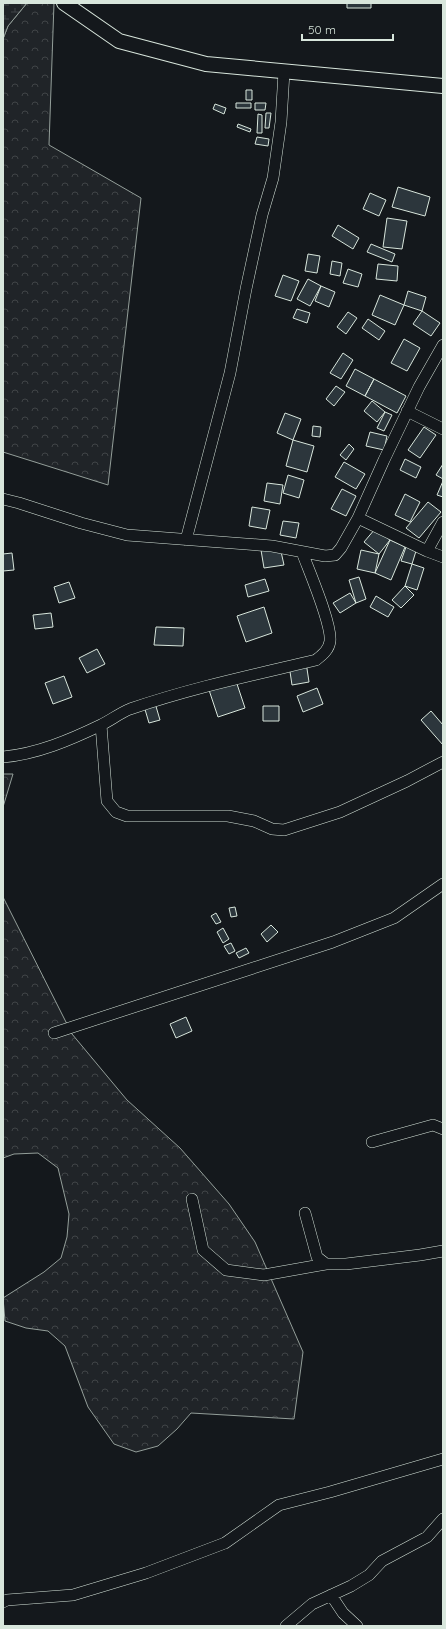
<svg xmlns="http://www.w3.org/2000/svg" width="446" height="1629" viewBox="0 0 446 1629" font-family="Quicksand,sans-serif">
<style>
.forest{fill:url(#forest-crowns);stroke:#939e99}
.wetland{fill:url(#wetland-marsh);stroke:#939e99}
.building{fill:#2c363c;stroke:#d8e6dc}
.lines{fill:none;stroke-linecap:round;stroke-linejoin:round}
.minor-casing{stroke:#d8e6dc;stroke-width:12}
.tertiary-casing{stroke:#d8e6dc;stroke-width:16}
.minor{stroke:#14181c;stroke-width:11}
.tertiary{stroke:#14181c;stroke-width:14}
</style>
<defs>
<pattern id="forest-crowns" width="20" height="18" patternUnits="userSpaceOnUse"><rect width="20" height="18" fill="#202428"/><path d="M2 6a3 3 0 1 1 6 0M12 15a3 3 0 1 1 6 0" fill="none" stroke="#404447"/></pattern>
<pattern id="wetland-marsh" width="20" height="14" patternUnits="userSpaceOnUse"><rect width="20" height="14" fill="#202428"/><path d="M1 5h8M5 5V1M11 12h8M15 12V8" fill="none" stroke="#404447"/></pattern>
</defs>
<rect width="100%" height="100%" fill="#14181c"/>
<!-- forest -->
<path class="forest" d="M 27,3 L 54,3 L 49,145 L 141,198 L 108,485 L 3,452 L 3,39 L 8,26 Z
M 3,774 L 13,774 L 3,807 Z
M 3,897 L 72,1034 L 127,1100 L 180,1148 L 229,1204 L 255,1242 L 303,1352 L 294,1419 L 191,1413 L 177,1429 L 158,1446 L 136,1452 L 114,1444 L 88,1407 L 65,1346 L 48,1331 L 26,1328 L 5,1321 L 3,1298 L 44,1272 L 61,1258 L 67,1237 L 69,1214 L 58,1168 L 38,1153 L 14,1154 L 3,1158 Z"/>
<!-- wetland -->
<path class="wetland" d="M 3,3 L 27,3 L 8,26 L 3,39 Z"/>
<!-- building -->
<path class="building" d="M 347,3 L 371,3 L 371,8 L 347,8 Z
M 246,90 L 252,90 L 252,100 L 246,100 Z
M 236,103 L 251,103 L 251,108 L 236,108 Z
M 255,103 L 266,103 L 265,110 L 255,110 Z
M 215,104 L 226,108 L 224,114 L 213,109 Z
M 266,113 L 271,113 L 269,128 L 265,128 Z
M 258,114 L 262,115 L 262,133 L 257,133 Z
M 238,124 L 251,129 L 250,132 L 237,127 Z
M 257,137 L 269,139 L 268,146 L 255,144 Z
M 398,187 L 430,197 L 425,216 L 392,207 Z
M 370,193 L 386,200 L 379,216 L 363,209 Z
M 387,218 L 407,221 L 402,249 L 383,247 Z
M 338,225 L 359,238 L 353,249 L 332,236 Z
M 371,244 L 395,254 L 392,262 L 367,252 Z
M 308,254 L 320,256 L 317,273 L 305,271 Z
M 332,261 L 342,263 L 340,276 L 330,274 Z
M 378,264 L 398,266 L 397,281 L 376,279 Z
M 348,269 L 362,274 L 358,287 L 343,283 Z
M 283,275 L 299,281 L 291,301 L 275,296 Z
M 308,279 L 321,286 L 310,306 L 297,299 Z
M 321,286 L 335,292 L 329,307 L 315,301 Z
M 408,291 L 426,297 L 422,311 L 404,305 Z
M 380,295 L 404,305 L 395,325 L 372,315 Z
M 297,309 L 310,313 L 307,323 L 293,318 Z
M 422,311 L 440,323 L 431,336 L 413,324 Z
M 348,312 L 357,318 L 346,334 L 337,327 Z
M 368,319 L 385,331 L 379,340 L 362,328 Z
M 404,339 L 420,348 L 407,371 L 391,363 Z
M 343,353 L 353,360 L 341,379 L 330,373 Z
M 355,369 L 374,379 L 365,396 L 346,386 Z
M 374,379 L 406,396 L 397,413 L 365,396 Z
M 336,386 L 345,392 L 334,406 L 326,399 Z
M 372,401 L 385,412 L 377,422 L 364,411 Z
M 385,412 L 392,415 L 384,431 L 377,428 Z
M 285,413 L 301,419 L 293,440 L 277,433 Z
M 313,426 L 321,427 L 320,437 L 312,436 Z
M 424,427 L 436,435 L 420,458 L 408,450 Z
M 370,432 L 387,436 L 384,450 L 366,446 Z
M 293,440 L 314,446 L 307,472 L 286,466 Z
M 349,444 L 354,449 L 346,460 L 340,455 Z
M 405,459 L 421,467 L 416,478 L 400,470 Z
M 344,462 L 365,474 L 356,489 L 335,477 Z
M 443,464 L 443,479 L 436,475 Z
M 288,475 L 304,480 L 299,498 L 283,493 Z
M 443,481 L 443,497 L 437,495 Z
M 267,483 L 283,485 L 280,504 L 264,501 Z
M 342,489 L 356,496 L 346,516 L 331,509 Z
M 405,494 L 420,502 L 410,522 L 395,515 Z
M 428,502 L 441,512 L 419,538 L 406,528 Z
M 252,507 L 270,510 L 266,529 L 249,526 Z
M 283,521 L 299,523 L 296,538 L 280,535 Z
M 375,529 L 390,540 L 379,554 L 364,542 Z
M 390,540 L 405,547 L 391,580 L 375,573 Z
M 280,547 L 284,565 L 264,568 L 261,550 Z
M 406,547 L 416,551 L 412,564 L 401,561 Z
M 361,550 L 379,554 L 375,573 L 357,569 Z
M 12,553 L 14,570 L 3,571 L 3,554 Z
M 412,564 L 424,568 L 417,590 L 405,586 Z
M 359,577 L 366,599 L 356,603 L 349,580 Z
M 265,579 L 269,591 L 248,597 L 245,585 Z
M 69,582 L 75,598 L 59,603 L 54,587 Z
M 405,586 L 414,595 L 401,608 L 392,600 Z
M 350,593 L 356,603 L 340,613 L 333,603 Z
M 376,596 L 394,607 L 388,617 L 370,607 Z
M 264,607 L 272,633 L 246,642 L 237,616 Z
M 51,613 L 53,627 L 35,629 L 33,615 Z
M 156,627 L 184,628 L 183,646 L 154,645 Z
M 97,649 L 105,664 L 87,673 L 79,658 Z
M 306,662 L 309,682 L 292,685 L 289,665 Z
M 64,676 L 72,697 L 53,704 L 45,683 Z
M 236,681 L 245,708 L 218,717 L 209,690 Z
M 317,688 L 323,704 L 303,712 L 297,696 Z
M 155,703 L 160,720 L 149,723 L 144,706 Z
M 263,706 L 279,706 L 279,721 L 263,721 Z
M 431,711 L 443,725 L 443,745 L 421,720 Z
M 235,907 L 237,916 L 231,917 L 229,908 Z
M 216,913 L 221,922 L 216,924 L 211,916 Z
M 271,925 L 278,932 L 267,942 L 261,934 Z
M 223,928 L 229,939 L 223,943 L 217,932 Z
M 231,943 L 235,951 L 229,954 L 224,946 Z
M 246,948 L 249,953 L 239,958 L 236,953 Z
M 186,1017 L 192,1031 L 176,1038 L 170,1024 Z"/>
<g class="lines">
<defs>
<path id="minor" d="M 407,411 L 443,429
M 3,499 L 19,503 L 81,523 L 127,535 L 272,546 L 325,556 L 335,555 L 341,548 L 358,518 L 384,460 L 419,387 L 443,345
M 358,518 L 427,551 L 443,557
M 186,540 L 230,373 L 246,289 L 262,215 L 273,178 L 281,122 L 284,72
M 427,551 L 443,522
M 101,725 L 107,801 L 116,812 L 127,816 L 228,816 L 254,821 L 272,829 L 284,830 L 340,812 L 407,781 L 443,762
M 3,757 C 37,754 70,740 101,725 C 111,720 120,713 130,709 C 191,688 253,675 316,660 C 322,655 329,650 330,641 C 332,624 309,571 302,552
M 54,1033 L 333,942 L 394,918 L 443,884
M 372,1142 L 433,1125 L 443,1129
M 192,1199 L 203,1250 L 226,1270 L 264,1275 L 326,1264
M 305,1213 L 317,1257 L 326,1264 L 346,1264 L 420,1255 L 443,1251
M 331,1595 L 343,1613 L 357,1626
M 3,1602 L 7,1600 L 73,1595 L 146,1573 L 225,1543 L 279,1505 L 330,1492 L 443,1459
M 286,1626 L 312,1604 L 351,1586 L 369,1575 L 382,1561 L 427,1537 L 443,1519"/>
<path id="tertiary" d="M 64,3 L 119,41 L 206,64 L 443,86"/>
</defs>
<!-- minor casing -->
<use href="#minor" class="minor-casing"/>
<!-- tertiary casing -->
<use href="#tertiary" class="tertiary-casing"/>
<!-- minor -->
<use href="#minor" class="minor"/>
<!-- tertiary -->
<use href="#tertiary" class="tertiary"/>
</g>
<!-- border -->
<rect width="446" height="1629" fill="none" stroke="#d8e6dc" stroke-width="8"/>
<!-- scale -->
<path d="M302 34v6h91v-6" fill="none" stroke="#d8e6dc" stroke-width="2"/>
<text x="308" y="34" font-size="12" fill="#d8e6dc" stroke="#14181c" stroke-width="3" paint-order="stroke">50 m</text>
</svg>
